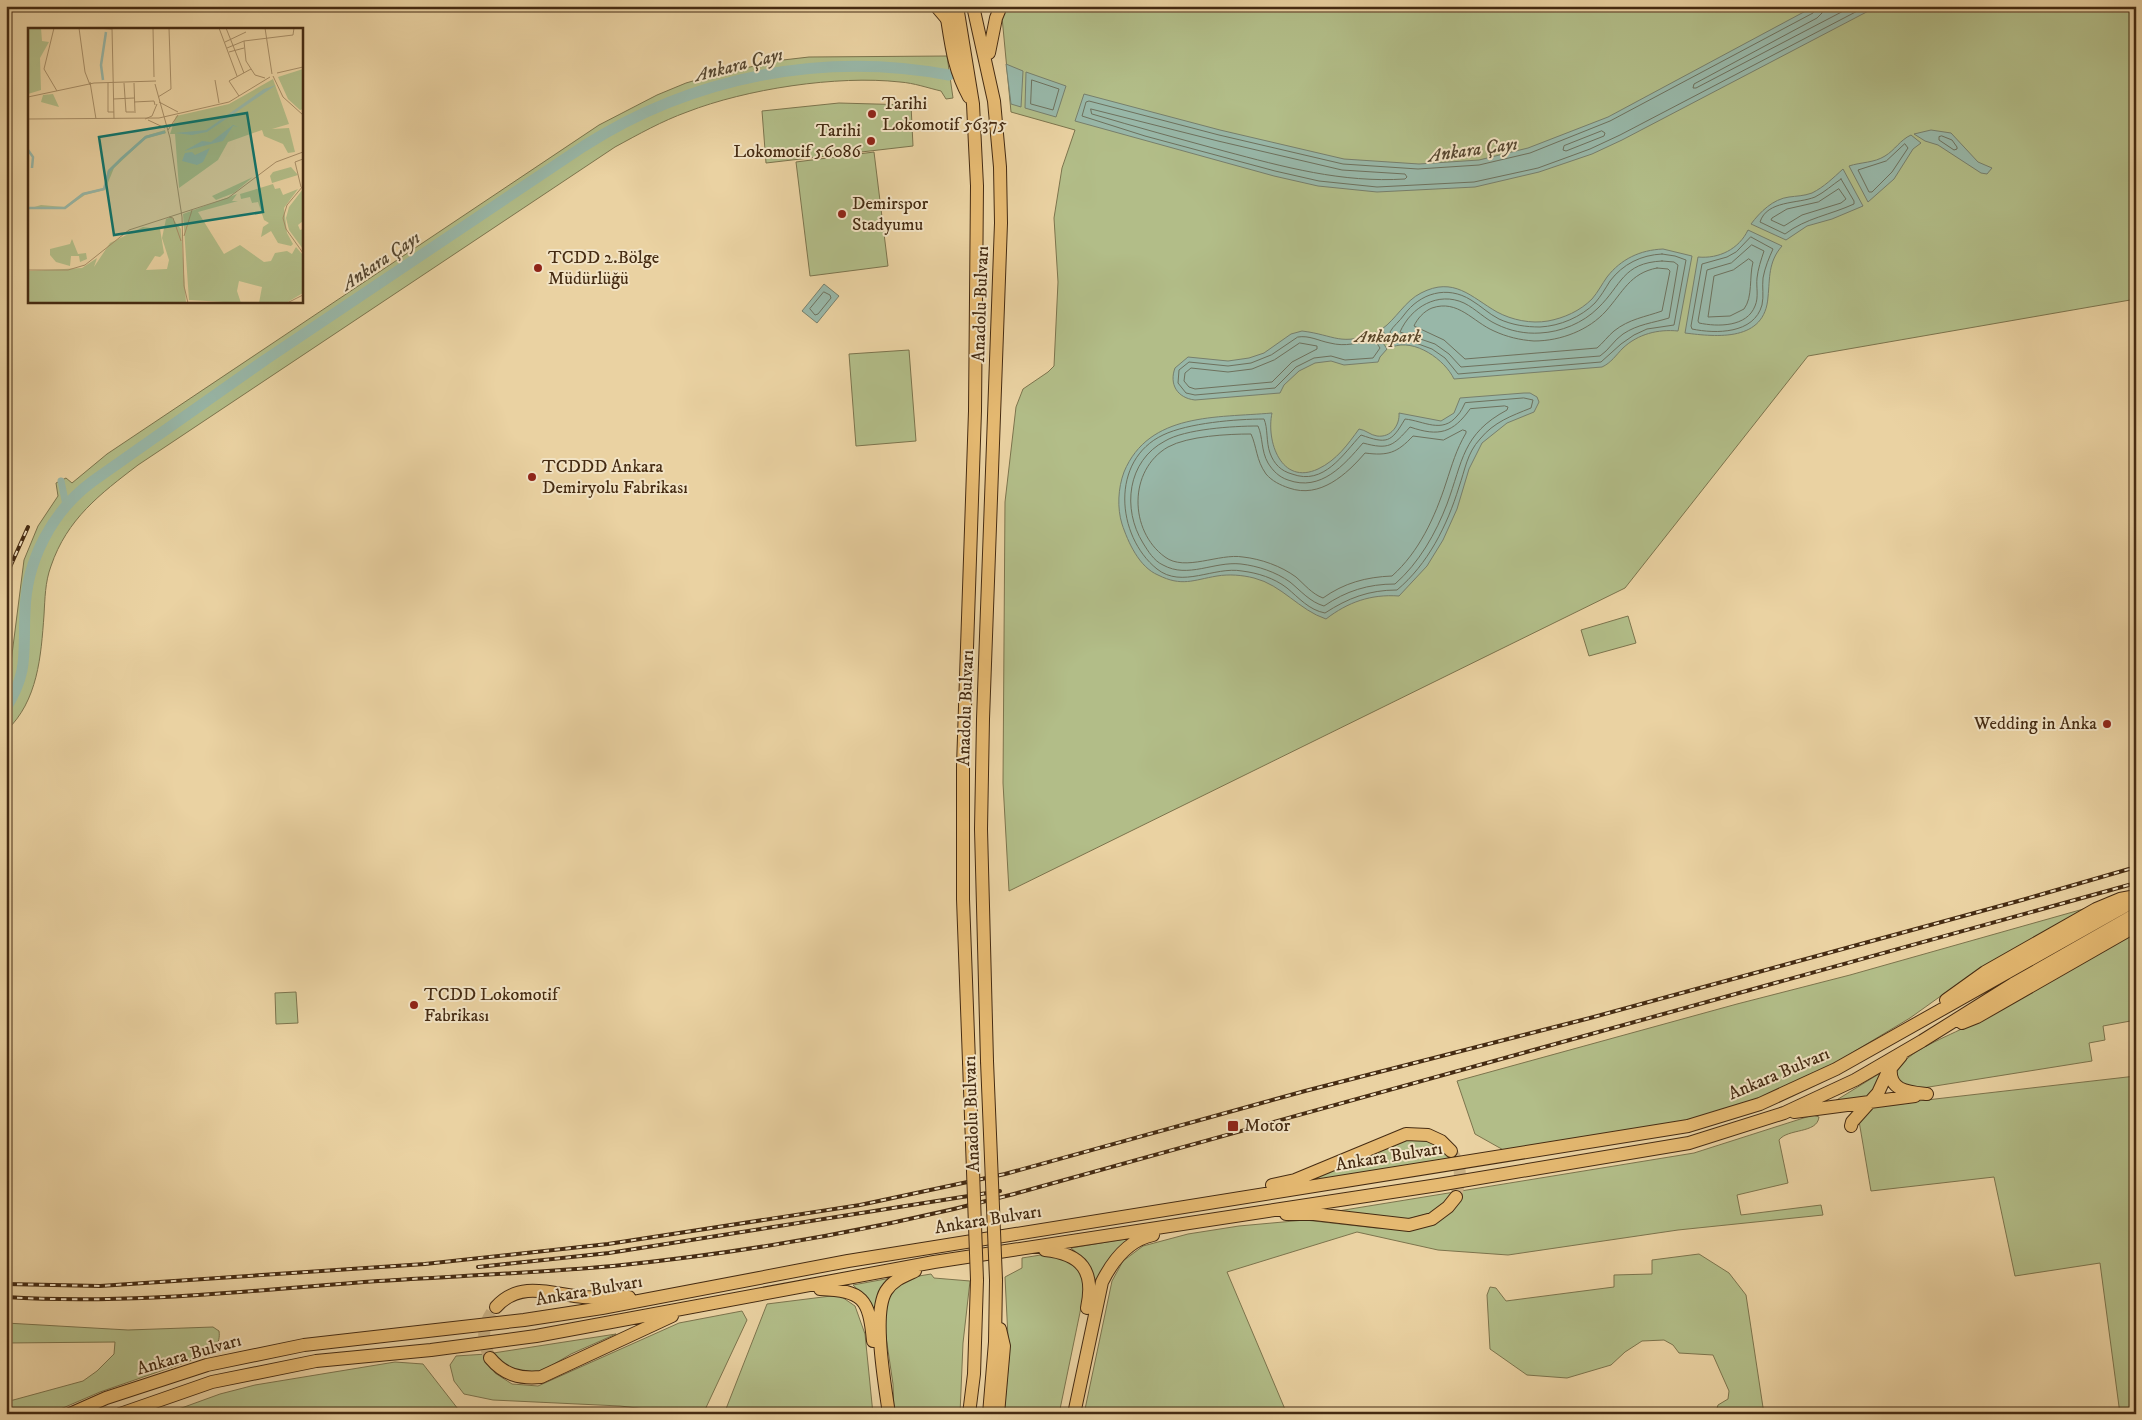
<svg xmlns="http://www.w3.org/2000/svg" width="2142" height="1420" viewBox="0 0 2142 1420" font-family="'IM FELL DW Pica',serif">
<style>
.green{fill:#b2bd88;stroke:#7c744d}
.water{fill:#98b7a8;stroke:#777f6c}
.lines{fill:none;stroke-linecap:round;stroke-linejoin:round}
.shore{stroke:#6e715d;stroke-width:1}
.canal{stroke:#98b7a8;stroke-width:7}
.river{stroke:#98b7a8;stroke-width:11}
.primary-tunnel{stroke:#c9b185;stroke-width:12;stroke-dasharray:12 6;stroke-linecap:butt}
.primary-casing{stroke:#452b12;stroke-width:14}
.trunk-casing{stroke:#452b12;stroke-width:14}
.primary{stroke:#e5b971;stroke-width:12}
.trunk{stroke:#e5b971;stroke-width:12}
.rail-casing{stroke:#452b12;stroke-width:4}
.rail{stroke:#f1e2c3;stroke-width:2;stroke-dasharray:5.5;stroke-linecap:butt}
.primary-bridge-casing{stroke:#452b12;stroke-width:14;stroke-linecap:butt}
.primary-bridge{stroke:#e5b971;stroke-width:12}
.poi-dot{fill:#8f2418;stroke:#f1e2c3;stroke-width:2}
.labels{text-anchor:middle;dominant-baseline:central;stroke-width:4;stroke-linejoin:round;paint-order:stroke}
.poi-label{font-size:18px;fill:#452b12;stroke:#f1e2c3;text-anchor:start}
.street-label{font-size:18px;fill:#452b12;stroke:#f1e2c3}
.park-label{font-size:18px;font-style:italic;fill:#5b482a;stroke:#f1e2c3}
.water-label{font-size:19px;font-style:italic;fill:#564730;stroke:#f1e2c3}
.inset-river{fill:none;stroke:#98b7a8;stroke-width:2.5}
.inset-road{fill:none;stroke:#a88f68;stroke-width:1}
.view{fill:#0f766e;fill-opacity:0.15;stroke:#0f766e;stroke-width:2.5}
.inset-edge{fill:none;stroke:#452b12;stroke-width:2.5}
</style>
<rect width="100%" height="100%" fill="#ead2a2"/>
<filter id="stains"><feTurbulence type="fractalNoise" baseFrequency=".004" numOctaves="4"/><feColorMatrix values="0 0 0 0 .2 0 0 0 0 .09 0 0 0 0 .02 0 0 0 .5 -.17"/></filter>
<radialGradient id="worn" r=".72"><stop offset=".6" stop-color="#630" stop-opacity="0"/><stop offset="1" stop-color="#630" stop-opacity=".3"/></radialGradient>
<!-- green -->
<path class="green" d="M 1008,6 L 2136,6 L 2136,299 L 1808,356 L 1625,588 L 1009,891 L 1003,783 L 1005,502 L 1016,407 L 1023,389 L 1048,372 L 1054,366 L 1058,282 L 1054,218 L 1062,168 L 1075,130 L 1011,112 L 1002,17 Z
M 947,56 L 953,98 L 946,99 L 941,91 C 928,88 914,83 900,82 C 837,75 746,89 687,112 C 662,121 639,134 615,147 L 138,465 C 100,494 67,519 51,566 C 45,582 45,599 44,615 C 41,656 38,701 6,731 L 6,683 L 9,678 L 24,560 L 38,526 L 58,496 L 56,483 L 66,478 L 72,483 L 107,454 L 599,125 L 657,95 L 686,83 L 717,74 L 783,60 L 809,57 Z
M 839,103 L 911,105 L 913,146 L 766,163 L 762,111 Z
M 874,152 L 888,266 L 810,276 L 796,162 Z
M 909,350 L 916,441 L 856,446 L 849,354 Z
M 1628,616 L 1636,643 L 1589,656 L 1581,630 Z
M 2087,908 L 1945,993 L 1910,1018 L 1835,1063 L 1777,1091 L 1748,1103 L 1680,1122 L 1507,1152 L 1475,1134 L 1457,1081 L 1737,1004 L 1850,975 Z
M 2136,931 L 2136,1020 L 2103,1026 L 2105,1040 L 2089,1043 L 2092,1061 L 1910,1090 L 1898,1084 L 1896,1072 C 1907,1050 1948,1037 1969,1025 C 2025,994 2080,962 2136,931 Z
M 296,992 L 298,1023 L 276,1024 L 275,993 Z
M 1882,1072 L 1871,1096 L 1835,1101 Z
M 2136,1076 L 2136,1414 L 2120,1414 L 2100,1263 L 2015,1276 L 1994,1177 L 1871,1191 L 1859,1121 L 1874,1106 Z
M 1813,1115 L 1819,1117 C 1817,1134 1788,1128 1779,1140 L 1788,1183 L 1737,1195 L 1741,1215 L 1821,1205 L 1823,1215 L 1678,1230 L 1508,1255 L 1438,1250 L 1357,1232 L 1227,1272 L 1287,1414 L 1084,1414 L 1112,1281 L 1123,1261 L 1143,1246 L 1188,1234 L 1239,1226 L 1305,1220 L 1376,1228 L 1412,1229 L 1446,1216 L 1461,1199 L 1435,1212 L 1404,1220 L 1332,1212 L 1694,1153 Z
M 1420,1138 L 1438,1144 L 1450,1160 L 1308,1181 L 1401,1139 Z
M 1131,1238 L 1095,1296 L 1085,1260 L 1071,1248 Z
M 1047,1254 C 1074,1261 1082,1263 1084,1293 L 1059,1414 L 1004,1414 L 1009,1358 L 1005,1277 L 1022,1268 L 1022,1258 Z
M 1699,1254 L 1729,1273 L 1746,1295 L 1764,1414 L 1715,1414 L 1718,1405 L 1728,1399 L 1729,1391 L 1713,1355 L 1679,1353 L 1673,1345 L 1664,1340 L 1642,1341 L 1625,1352 L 1611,1365 L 1567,1378 L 1527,1375 L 1490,1349 L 1487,1295 L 1490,1287 L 1496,1288 L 1506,1301 L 1614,1287 L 1614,1275 L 1652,1274 L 1652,1260 Z
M 931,1274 L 934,1278 L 970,1281 L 963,1343 L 960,1414 L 894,1414 L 893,1384 L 885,1330 L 886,1299 L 892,1290 L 913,1277 Z
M 891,1278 L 876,1316 L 868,1299 L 853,1285 Z
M 839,1295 L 855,1306 L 865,1334 L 873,1414 L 724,1414 L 767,1304 Z
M 742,1311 L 747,1320 L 703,1414 L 663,1414 L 655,1410 L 620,1406 L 493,1400 L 464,1394 L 454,1381 L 450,1365 L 456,1356 L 487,1354 L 616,1334 L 571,1354 L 544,1370 L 529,1374 L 488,1362 L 495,1373 L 512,1384 L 538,1386 L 679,1323 Z
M 6,1323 L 128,1330 L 213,1327 L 219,1331 C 221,1344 213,1351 201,1357 L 100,1392 L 49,1414 L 6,1414 L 6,1402 L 83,1381 L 97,1371 L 114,1354 L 115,1342 L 6,1343 Z
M 395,1362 L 423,1364 L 458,1409 L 474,1414 L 165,1414 L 220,1394 L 255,1385 Z"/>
<!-- water -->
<path class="water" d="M 1815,6 L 1878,6 L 1622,140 L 1592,154 L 1539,172 L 1475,187 L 1377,192 L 1318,186 L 1274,176 L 1075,121 L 1084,94 L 1220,130 L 1344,159 L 1419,164 L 1479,160 L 1528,148 L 1608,117 Z
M 1006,64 L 1023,71 L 1021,107 L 1011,104 Z
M 1026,72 L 1066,86 L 1056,117 L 1025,108 Z
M 1931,130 L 1951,133 L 1978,162 L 1992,168 L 1987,174 L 1981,173 L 1938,145 L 1925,141 L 1914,134 Z
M 1911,135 L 1921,143 L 1913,149 L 1894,179 L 1868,202 L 1849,166 C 1861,162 1874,163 1885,156 C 1895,150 1900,140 1911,135 Z
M 1843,169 L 1863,206 L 1832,219 L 1807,226 L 1786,240 L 1751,224 C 1760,212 1773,199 1789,197 C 1796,196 1804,196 1812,193 C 1824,187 1833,178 1843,169 Z
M 1748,230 L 1782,246 C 1768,262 1770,278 1768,297 C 1765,342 1717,337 1685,333 L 1698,257 C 1719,259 1739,249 1748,230 Z
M 1663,249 L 1692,256 L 1678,331 C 1658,329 1638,334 1623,348 C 1616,355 1611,363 1602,367 L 1454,379 C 1445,360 1415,338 1392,347 L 1382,329 C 1396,319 1405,301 1421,293 C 1454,276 1471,297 1497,312 C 1512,320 1531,324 1548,321 C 1564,318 1580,311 1592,299 C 1598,292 1602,284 1607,277 C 1621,259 1640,250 1663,249 Z
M 824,284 L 839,296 L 817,323 L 802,311 Z
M 1302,331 C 1335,335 1341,347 1376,332 L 1387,349 L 1380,357 L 1378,362 L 1344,365 L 1331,361 L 1315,363 L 1299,371 L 1284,385 L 1280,393 L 1195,400 C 1177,398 1169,384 1175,368 L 1188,357 L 1228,361 L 1249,358 L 1264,353 L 1291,334 Z
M 1524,393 L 1530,393 L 1537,397 L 1539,402 L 1534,412 L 1507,423 L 1482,443 L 1469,469 L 1457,509 L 1443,540 L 1427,566 L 1399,596 C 1371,594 1348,602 1326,619 C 1299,610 1282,585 1254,578 C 1242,575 1229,574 1217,576 C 1193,580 1182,587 1158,575 C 1139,567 1128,542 1122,524 C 1117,508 1118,488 1124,472 C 1149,412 1217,418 1272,413 C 1266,441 1281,486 1318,469 C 1337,460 1348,444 1359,429 C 1366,430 1370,435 1377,436 C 1391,438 1400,425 1399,413 L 1441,421 L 1454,413 L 1460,398 Z"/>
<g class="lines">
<!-- shore -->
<path class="shore" d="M 1817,6 L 1813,13 L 1610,121 L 1530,153 L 1479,165 L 1418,169 L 1343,164 L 1219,135 L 1089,101 L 1086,102 L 1082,116 L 1145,136 L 1275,171 L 1319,181 L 1377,187 L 1474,182 L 1538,168 L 1590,149 L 1620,135 L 1867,6
M 1823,6 L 1822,13 L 1817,18 L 1694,84 L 1693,88 L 1696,88 L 1853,6
M 1032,80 L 1059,89 L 1053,110 L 1031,104 Z
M 1091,109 L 1218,141 L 1342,170 L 1405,174 L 1407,177 L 1405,179 C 1342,183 1284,167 1224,151 C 1180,139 1136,127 1092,114 Z
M 1602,131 L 1605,133 L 1604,136 L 1566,151 L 1563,150 L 1564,146 Z
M 1942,136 L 1952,140 L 1957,147 L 1957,149 L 1954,150 L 1939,140 L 1939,137 Z
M 1905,144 L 1908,148 L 1892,172 L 1872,192 L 1869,192 L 1858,170 L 1886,161 Z
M 1841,179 L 1854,201 L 1854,204 C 1830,215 1806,218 1785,234 L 1760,222 C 1767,200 1798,204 1815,197 C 1825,192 1832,185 1841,179 Z
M 1839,189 L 1846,199 L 1841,203 L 1802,215 L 1784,226 L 1771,220 L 1772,218 L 1787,209 L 1818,202 Z
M 1751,237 L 1773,249 C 1769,258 1765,267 1763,278 C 1762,287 1764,296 1762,305 C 1754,334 1716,334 1692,329 L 1691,326 L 1702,264 L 1727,257 L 1736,252 Z
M 1752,245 L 1764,251 C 1761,260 1758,269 1757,278 C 1756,287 1759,297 1755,306 C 1747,327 1718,327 1699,323 L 1698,321 L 1707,270 L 1731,263 Z
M 1662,254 L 1675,256 L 1686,260 L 1674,325 L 1647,329 L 1634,335 L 1621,344 L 1601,362 L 1458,374 L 1445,358 L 1432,349 L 1413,342 L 1395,340 L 1390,332 C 1393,326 1400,321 1404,315 C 1420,293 1447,285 1471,300 C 1481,306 1489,314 1499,319 C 1512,325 1526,327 1540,327 C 1560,326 1581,317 1595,303 C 1601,296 1605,289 1610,281 C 1623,264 1641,255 1662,254 Z
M 1749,259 L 1753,262 C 1749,277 1753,297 1744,309 L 1730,316 L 1708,317 L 1714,276 L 1733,270 Z
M 1662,261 L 1674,262 L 1678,265 L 1669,318 C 1653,323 1638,324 1623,334 C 1614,340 1609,350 1600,356 L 1461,367 L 1449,354 L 1435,344 L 1400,332 C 1411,307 1438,291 1464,303 C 1476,309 1485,319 1496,324 C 1510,331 1525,334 1540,333 C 1561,332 1583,323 1598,308 C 1622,285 1622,263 1662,261 Z
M 1657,268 L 1668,269 L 1670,271 L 1662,311 C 1645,317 1629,319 1614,331 C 1608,336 1603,343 1597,348 L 1465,359 L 1444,340 L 1414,326 C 1417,319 1424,311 1432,308 C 1458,299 1473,322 1494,331 C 1507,337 1520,340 1534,341 C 1561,341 1589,330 1606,311 C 1623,292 1630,273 1657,268 Z
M 824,292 L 830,295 L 831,298 L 818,314 L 815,315 L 810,309 Z
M 1298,337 C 1309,335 1319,341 1330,343 C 1345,347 1359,343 1374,339 L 1380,348 L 1373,358 L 1345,360 L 1331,356 L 1314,358 L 1296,367 L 1275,388 L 1195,395 L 1186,393 L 1178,383 L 1179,370 L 1189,362 L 1228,366 L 1251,363 L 1271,355 Z
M 1300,343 L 1317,346 L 1317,349 L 1292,362 L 1272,382 L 1195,389 L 1189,387 L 1184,381 L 1185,373 L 1191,368 L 1228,372 L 1252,369 L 1274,360 Z
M 1524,398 L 1533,400 L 1531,408 C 1511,416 1494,422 1480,439 C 1467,453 1465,470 1459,487 C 1447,526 1428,564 1397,590 C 1369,590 1348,598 1325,613 C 1309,610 1299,598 1287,588 C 1274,578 1258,573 1242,571 C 1214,566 1182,589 1157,569 C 1116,536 1110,460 1163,435 C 1188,423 1236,419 1264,419 C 1268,428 1266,442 1270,453 C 1274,464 1281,471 1292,474 C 1324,486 1343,454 1361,435 C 1387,444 1391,443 1405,419 C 1424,421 1442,434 1457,416 C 1461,412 1463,407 1465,403 Z
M 1505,406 L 1508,407 L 1507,410 C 1462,434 1463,461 1447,504 C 1436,533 1419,563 1395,584 C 1368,584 1346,591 1324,606 C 1310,602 1301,591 1290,582 C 1276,572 1258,566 1241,564 C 1214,561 1188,579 1163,565 C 1154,561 1148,551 1143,543 C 1122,509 1127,461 1165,441 C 1185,429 1233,426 1258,426 C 1263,437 1261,451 1268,463 C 1273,471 1279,477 1288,480 C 1321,492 1344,465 1363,443 C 1389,450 1393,446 1410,427 C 1439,437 1453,433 1470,409 Z
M 1463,430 L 1466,431 L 1466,433 C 1456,450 1452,465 1446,483 C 1435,517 1419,552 1392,576 C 1366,577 1344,583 1323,598 C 1312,594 1304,584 1296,577 C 1281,566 1261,559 1243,557 C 1219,553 1185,572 1165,557 C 1129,531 1128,470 1168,447 C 1188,436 1228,434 1251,434 C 1257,447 1256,460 1266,474 C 1272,481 1280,485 1289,488 C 1320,499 1347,474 1365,453 C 1388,456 1397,453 1413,436 L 1443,440 Z"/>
<!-- canal -->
<path class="canal" d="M 61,481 L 66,505"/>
<!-- river -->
<path class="river" d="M 6,708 C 29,671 23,653 25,612 C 26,561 52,511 93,481 L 265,360 L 584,146 C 692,77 823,51 949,75"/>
<!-- primary-tunnel -->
<path class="primary-tunnel" d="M 1451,1151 C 1464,1170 1460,1177 1456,1197
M 490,1358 C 481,1339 482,1323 496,1307"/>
<defs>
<path id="primary" d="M 945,6 C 951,41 952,66 969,97
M 957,6 L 973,104 L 977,186 L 975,411 L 963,766 L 963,899 L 969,1062
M 973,6 L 994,101 L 1000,167 L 1001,223 L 983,719 L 981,829 L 987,1061
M 1946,1000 L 1985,972 L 2096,909 L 2120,899 L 2136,896
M 1962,1023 L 1977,1017 L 2136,926
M 1901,1056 L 1891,1068 C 1888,1091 1909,1092 1927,1094
M 1794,1112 L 1915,1096
M 1851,1126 L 1852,1122 L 1878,1093 L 1890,1067
M 1272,1185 L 1295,1180 L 1406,1134 L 1428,1135 L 1441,1141 L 1451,1151
M 1286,1214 L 1314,1214 L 1409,1225 L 1432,1219 L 1448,1207 L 1456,1197
M 1045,1250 C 1082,1254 1095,1271 1087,1308
M 820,1289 C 863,1291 869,1298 873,1341
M 496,1307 C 520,1280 552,1294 583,1297 C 598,1298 614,1297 629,1297
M 490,1358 C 504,1375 520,1379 541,1377 L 672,1316
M 70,1414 L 106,1398 L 207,1365 L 304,1345 L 524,1320 L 602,1308 L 848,1261 L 1688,1126 L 1760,1104 L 1836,1069 L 2136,900
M 120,1414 L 212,1382 L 316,1361 L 431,1350 L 536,1336 L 934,1262 L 1438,1185 L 1689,1143 L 1784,1113 L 1855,1080 L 1922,1041 L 2013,984 L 2136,914
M 889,1414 C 885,1385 872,1314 886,1291 C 893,1280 904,1276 915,1271
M 969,1414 L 974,1374 L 977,1280
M 989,1414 L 995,1342 L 996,1280
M 998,1414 L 1004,1346 L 1000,1329
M 1074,1414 L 1102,1282 C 1113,1260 1128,1240 1153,1235"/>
<path id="trunk" d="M 936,6 L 947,19
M 989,53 L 996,18 L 1001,6"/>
</defs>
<!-- primary casing -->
<use href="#primary" class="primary-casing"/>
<!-- trunk casing -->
<use href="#trunk" class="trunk-casing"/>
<!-- primary -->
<use href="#primary" class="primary"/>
<!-- trunk -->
<use href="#trunk" class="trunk"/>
<defs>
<path id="rail" d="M 6,576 L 28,527
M 478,1267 L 609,1253 L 1000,1191
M 6,1284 L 100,1286 L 425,1264 L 608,1244 L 860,1205 L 1005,1174 L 1305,1091 L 1590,1018 L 2022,900 L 2136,867
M 6,1297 C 130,1305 255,1290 378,1281 C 456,1276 535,1273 613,1266 C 750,1252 881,1229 1014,1194 L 2136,883"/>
</defs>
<!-- rail casing -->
<use href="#rail" class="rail-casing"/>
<!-- rail -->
<use href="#rail" class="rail"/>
<defs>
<path id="primary-bridge" d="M 987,1061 L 996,1280
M 969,1062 L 977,1280"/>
</defs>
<!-- primary-bridge casing -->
<use href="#primary-bridge" class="primary-bridge-casing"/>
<!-- primary-bridge -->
<use href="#primary-bridge" class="primary-bridge"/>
</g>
<!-- markers -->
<g class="poi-dot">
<circle cx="872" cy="114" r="5"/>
<circle cx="871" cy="141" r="5"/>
<circle cx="842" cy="214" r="5"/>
<circle cx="538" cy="268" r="5"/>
<circle cx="532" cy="477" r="5"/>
<circle cx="2107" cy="724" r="5"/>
<circle cx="414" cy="1005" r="5"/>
<rect x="1227" y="1120" width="12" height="12" rx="2.5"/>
</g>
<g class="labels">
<!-- poi labels -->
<g class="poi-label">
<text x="882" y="104">Tarihi<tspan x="882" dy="21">Lokomotif 56375</tspan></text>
<text x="861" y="131" text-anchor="end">Tarihi<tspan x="861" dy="21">Lokomotif 56086</tspan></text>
<text x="852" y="204">Demirspor<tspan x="852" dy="21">Stadyumu</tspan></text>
<text x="548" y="258">TCDD 2.Bölge<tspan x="548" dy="21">Müdürlüğü</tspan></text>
<text x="542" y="467">TCDDD Ankara<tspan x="542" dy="21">Demiryolu Fabrikası</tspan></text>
<text x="2097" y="724" text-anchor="end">Wedding in Anka</text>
<text x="424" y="995">TCDD Lokomotif<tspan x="424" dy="21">Fabrikası</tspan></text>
<text x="1244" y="1126">Motor</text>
</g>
<!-- street labels -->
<g class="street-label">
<text transform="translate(981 304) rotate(-88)">Anadolu Bulvarı</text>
<text transform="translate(966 708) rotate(-88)">Anadolu Bulvarı</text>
<text transform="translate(1779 1074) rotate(-23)">Ankara Bulvarı</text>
<text transform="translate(972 1114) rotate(-92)">Anadolu Bulvarı</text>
<text transform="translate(1389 1157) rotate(-9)">Ankara Bulvarı</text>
<text transform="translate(988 1220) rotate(-9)">Ankara Bulvarı</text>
<text transform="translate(589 1291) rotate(-10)">Ankara Bulvarı</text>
<text transform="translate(189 1355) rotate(-16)">Ankara Bulvarı</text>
</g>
<!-- park labels -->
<g class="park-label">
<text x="1388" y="337">Ankapark</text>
</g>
<!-- water labels -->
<g class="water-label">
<text transform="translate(739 65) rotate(-14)">Ankara Çayı</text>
<text transform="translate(1473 150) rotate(-8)">Ankara Çayı</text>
<text transform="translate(381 261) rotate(-34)">Ankara Çayı</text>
</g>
</g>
<!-- overview -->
<g transform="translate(28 28)">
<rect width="275" height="275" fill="#ead2a2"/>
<path d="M 0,0 L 13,0 L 14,13 L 21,14 L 12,30 L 13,62 L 0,66 ZM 275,41 L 275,81 L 272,82 L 260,71 L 250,49 ZM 245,51 L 261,96 L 244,101 L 261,100 L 267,124 L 260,125 L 255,116 L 236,108 L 234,102 L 200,114 L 190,132 L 151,160 L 147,106 L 142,106 L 148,88 L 201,76 ZM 25,66 L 31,79 L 13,74 L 15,67 ZM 137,102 L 138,105 L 117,111 L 86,140 L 77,162 L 57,167 L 38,180 L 0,181 L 13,177 L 36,179 L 55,165 L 76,160 L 80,142 L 117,108 ZM 263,139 L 270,147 L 244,155 L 242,148 L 245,144 ZM 225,149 L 206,165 L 188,172 L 184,168 ZM 245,156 L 247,161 L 252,160 L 255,167 L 270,161 L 256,180 L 259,205 L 265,216 L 263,218 L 250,215 L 243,203 L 233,209 L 235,199 L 241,195 L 236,192 L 230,174 L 224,175 L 222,169 L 213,171 L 212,166 ZM 275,161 L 275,193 L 270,197 L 272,202 L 275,201 L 275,221 L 261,202 L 258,190 L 261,179 ZM 209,166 L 204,173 L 210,173 L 170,184 L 196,226 L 212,217 L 236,234 L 243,233 L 247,225 L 259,223 L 264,226 L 268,219 L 275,227 L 275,265 L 258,275 L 231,275 L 234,259 L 211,253 L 209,263 L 213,275 L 161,272 L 155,186 ZM 143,189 L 153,201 L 158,275 L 0,275 L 0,243 L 54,240 L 69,230 L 66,239 L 82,215 L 115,199 L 132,201 L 136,225 L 132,229 L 127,228 L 118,242 L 139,241 L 141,232 L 134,210 L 138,191 ZM 44,211 L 50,226 L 58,225 L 59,231 L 52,234 L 51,228 L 43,228 L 42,238 L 28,234 L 22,227 L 22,221 L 42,216 Z" fill="#b2bd88"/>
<path d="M 248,57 L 179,104 L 164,107 L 147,105 L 178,102 L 236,61 ZM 205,97 L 211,99 L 205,98 L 195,113 L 156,123 L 174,113 L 183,114 ZM 182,120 L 175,134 L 169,137 L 154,133 L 157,125 L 164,124 L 167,127 Z" fill="#98b7a8"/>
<path class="inset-river" d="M 75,52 L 73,37 L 78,4M 0,122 L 5,129 L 4,140M 0,180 L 37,180 L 55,166 L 76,161 L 81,143 L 93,131 L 118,109 L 137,104"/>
<path class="inset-road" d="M 26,0 L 16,41 L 29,63M 51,0 L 57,44 L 62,57M 68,0 L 84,1M 84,0 L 86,91M 125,0 L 126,49M 191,0 L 209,48M 198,0 L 216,45M 237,0 L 244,46M 216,13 L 218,33 L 227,47 L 237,50M 197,14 L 218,4M 199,20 L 216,13 L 265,7 L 266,0M 201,24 L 216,20M 249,45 L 275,39M 245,48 L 255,69 L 275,87M 187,52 L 191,75M 62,54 L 68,91M 80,55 L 80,84 L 86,84M 96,55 L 98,84 L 106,84M 106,55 L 107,85M 127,56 L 142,110 L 154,189 L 156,258 L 160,275M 211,68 L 201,53 L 223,41M 0,69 L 66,55 L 128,53M 130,69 L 143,61 L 141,0M 85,71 L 106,70M 106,74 L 126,73 L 127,77M 131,74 L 150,84M 0,91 L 131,90 L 201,74 L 242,49M 117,91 L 124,88 L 129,76M 120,92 L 137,100M 140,102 L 150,87M 275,158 L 259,177 L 255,190 L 258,201 L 275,225M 273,159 L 267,134 L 275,131M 141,189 L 145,190 L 153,213M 156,208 L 164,182M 0,242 L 40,242 L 57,237 L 101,202 L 200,170 L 248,134 L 275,124M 259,275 L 275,267"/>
<path class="view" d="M 219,85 L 235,184 L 86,207 L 71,109 Z"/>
<rect width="275" height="275" class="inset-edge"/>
</g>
<!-- margin -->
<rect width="2142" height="1420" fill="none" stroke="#ead2a2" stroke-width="25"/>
<rect x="8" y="8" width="2127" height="1405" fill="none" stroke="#452b12" stroke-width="2.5"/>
<rect x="12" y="12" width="2117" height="1395" fill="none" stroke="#452b12"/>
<rect width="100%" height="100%" filter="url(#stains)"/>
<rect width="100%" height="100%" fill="url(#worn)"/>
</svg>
